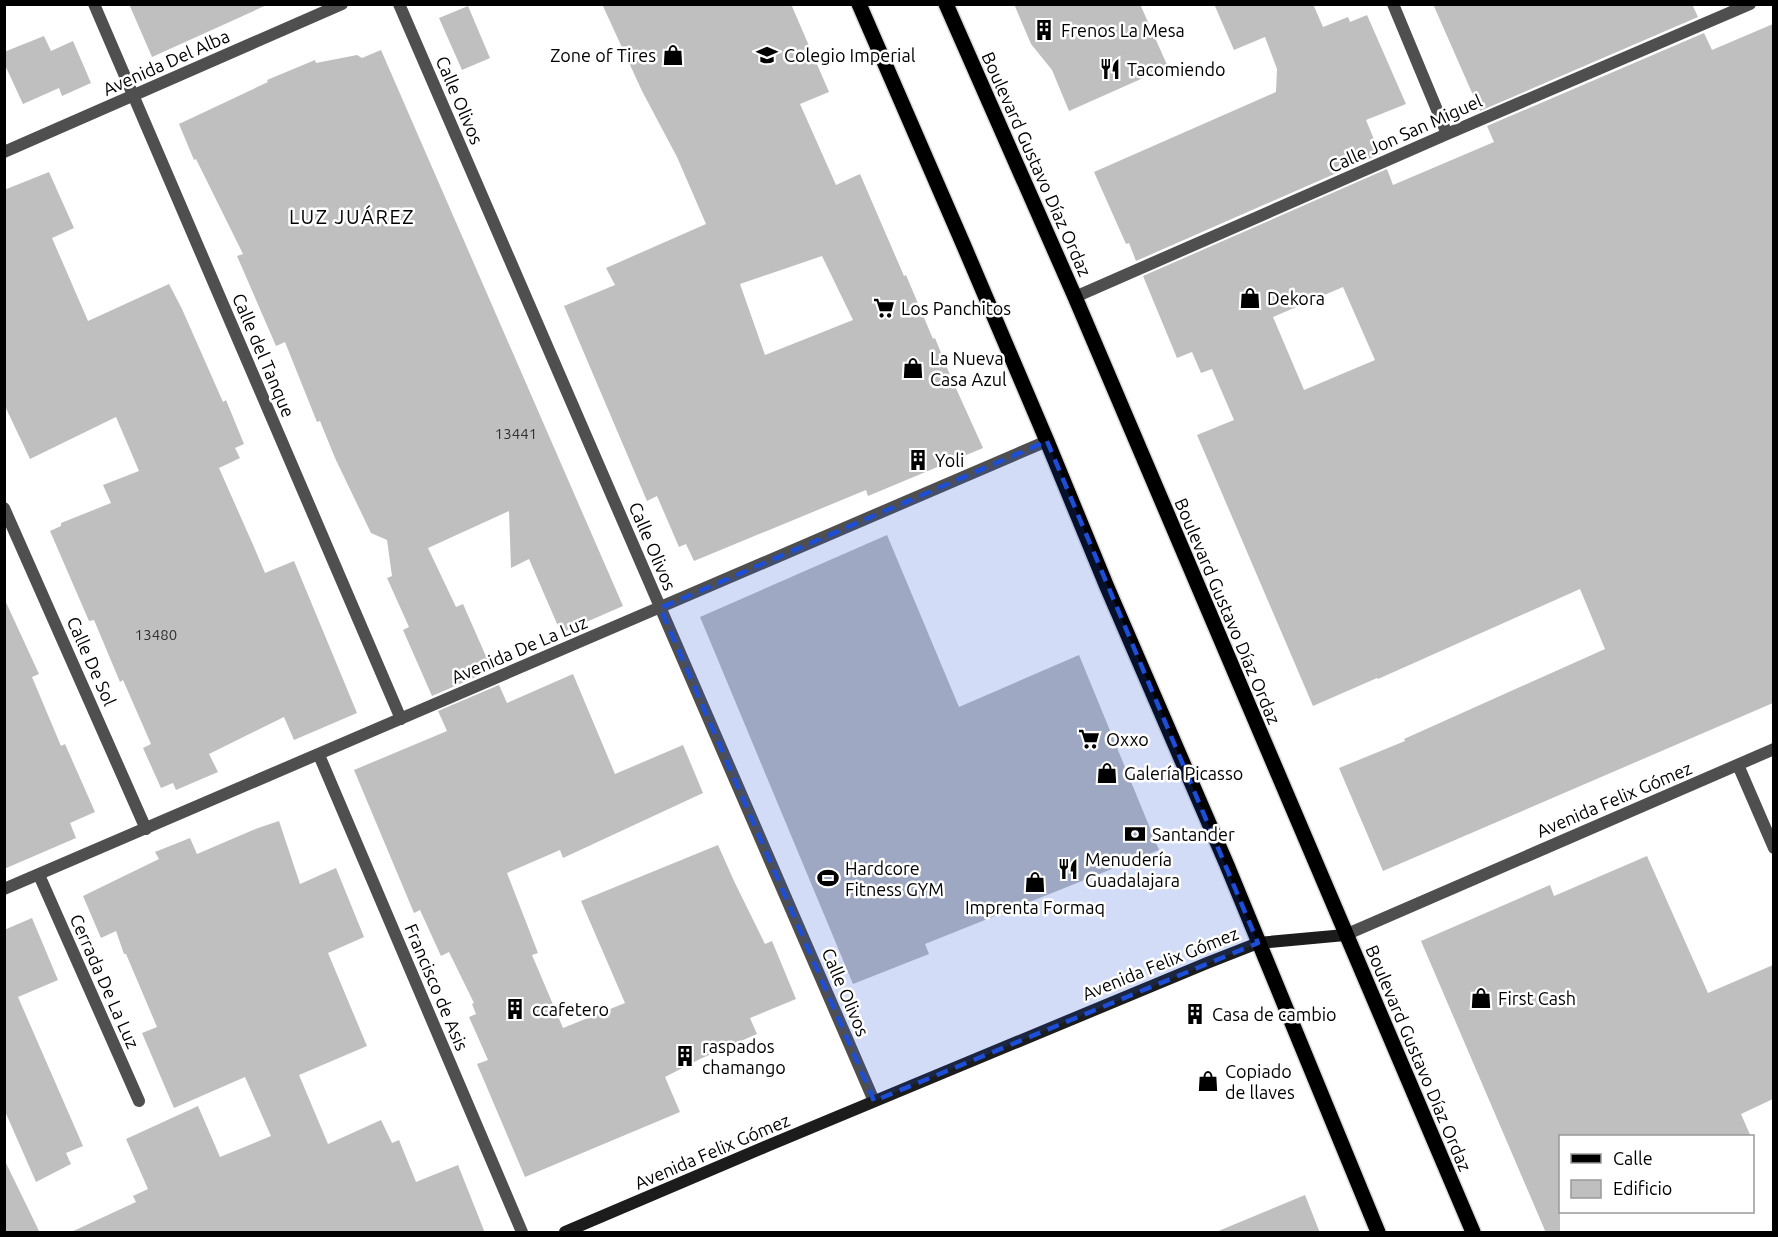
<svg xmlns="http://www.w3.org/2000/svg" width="1778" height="1237" viewBox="0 0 1778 1237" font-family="Ubuntu,sans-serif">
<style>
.building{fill:#bfbfbf;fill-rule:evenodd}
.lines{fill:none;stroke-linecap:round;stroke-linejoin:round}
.primary-casing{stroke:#dbdbdb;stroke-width:18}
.street{stroke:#4f4f4f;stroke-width:12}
.secondary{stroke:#1c1c1c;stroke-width:12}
.primary{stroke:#000;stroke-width:15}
.marked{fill:#1d4ed8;fill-opacity:0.2;stroke:#1d4ed8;stroke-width:4.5;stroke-dasharray:12 8;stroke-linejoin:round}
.labels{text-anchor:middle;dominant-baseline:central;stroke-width:5;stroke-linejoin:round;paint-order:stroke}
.number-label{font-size:15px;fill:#303030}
.poi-label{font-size:18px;fill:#000;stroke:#fff;text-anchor:start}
.street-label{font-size:18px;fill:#000;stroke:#fff}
.neighbourhood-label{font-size:20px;letter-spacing:1.5px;fill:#000;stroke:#fff}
</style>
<rect width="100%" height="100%" fill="#fff"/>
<!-- building -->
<path class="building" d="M 129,4 L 269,4 L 152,57 Z
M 602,4 L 791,4 L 829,92 L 800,104 L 836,185 L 860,174 L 904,276 L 906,275 L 933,339 L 935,338 L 950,375 L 983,448 L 868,496 L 866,490 L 694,561 L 686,544 L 679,547 L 657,496 L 647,501 L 564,306 L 615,285 L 606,268 L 706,224 L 677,157 L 642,91 ZM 822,256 L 853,320 L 765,355 L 740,284 Z
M 1014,4 L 1140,4 L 1168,67 L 1069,111 L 1052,70 L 1031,44 Z
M 1214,4 L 1313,4 L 1323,27 L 1348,17 L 1350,22 L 1367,15 L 1406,104 L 1366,120 L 1380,154 L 1136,261 L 1129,243 L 1126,244 L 1094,172 L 1276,92 L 1277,69 L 1265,37 L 1234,50 Z
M 1433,4 L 1692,4 L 1698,17 L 1480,111 Z
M 468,6 L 490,58 L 462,70 L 439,18 Z
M 1773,24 L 1773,703 L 1383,871 L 1339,768 L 1405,741 L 1404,739 L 1605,649 L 1580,589 L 1378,679 L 1377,678 L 1313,706 L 1197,435 L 1234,420 L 1212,369 L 1201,373 L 1192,352 L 1177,358 L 1143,276 L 1387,169 L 1393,185 L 1494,142 L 1487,126 L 1704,33 L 1712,50 ZM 1343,287 L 1375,360 L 1304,390 L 1273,317 Z
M 44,36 L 51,51 L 73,41 L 91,83 L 62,96 L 59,88 L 23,104 L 4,63 L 4,52 Z
M 381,50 L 623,606 L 561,633 L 529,559 L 511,568 L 509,511 L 428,548 L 456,607 L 463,604 L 492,670 L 432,696 L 403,630 L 409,627 L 387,578 L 392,576 L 387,540 L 371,533 L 335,458 L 320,421 L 317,422 L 285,342 L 276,346 L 237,256 L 243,254 L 196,159 L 194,160 L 179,124 L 268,82 L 267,80 L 315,60 L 316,63 L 357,55 L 362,58 Z
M 49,172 L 74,228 L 52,238 L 88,321 L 169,284 L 182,309 L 223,402 L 226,400 L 244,444 L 235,448 L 240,458 L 219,468 L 254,547 L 265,573 L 294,561 L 357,713 L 294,740 L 284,717 L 209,754 L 218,772 L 176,790 L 173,783 L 161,788 L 143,748 L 151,744 L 123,680 L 120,682 L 94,620 L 89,621 L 50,531 L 61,526 L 61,523 L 111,503 L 103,485 L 139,471 L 116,417 L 30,459 L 4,404 L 4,190 Z
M 887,535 L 959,707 L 1079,655 L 1159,850 L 925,944 L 929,954 L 853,984 L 700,617 Z
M 4,598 L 39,674 L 32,677 L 61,746 L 65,744 L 95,812 L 70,823 L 76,838 L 4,869 Z
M 573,674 L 615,774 L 683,745 L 703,793 L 563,858 L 560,850 L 507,873 L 538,953 L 532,955 L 563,1028 L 625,1003 L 581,901 L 718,845 L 734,881 L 765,944 L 772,941 L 796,999 L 750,1018 L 757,1034 L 700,1059 L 665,1077 L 680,1112 L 525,1177 L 477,1064 L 488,1060 L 469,1017 L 476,1014 L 472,1004 L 474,1003 L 449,952 L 441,956 L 420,910 L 414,913 L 354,770 L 447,731 L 438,711 L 499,685 L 507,703 Z
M 279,821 L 300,884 L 336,868 L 364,937 L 328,953 L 367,1046 L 299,1075 L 328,1144 L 381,1120 L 392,1143 L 399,1140 L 416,1182 L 458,1165 L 485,1233 L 69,1233 L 136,1202 L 133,1196 L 148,1189 L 126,1139 L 198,1106 L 220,1157 L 271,1136 L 245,1077 L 174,1108 L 142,1033 L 157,1027 L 126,954 L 124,954 L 116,931 L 101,938 L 83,896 L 159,859 L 155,852 L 190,838 L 197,854 L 258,828 Z
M 1647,856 L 1708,993 L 1773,965 L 1773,1099 L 1741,1114 L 1751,1137 L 1560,1137 L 1560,1233 L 1546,1233 L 1421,941 L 1550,885 L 1554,896 Z
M 32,918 L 58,980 L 18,997 L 83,1146 L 66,1153 L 71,1164 L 36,1182 L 4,1109 L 4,930 Z
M 4,1159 L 40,1233 L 4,1233 Z
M 1305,1195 L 1320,1233 L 1216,1233 L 1216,1232 Z"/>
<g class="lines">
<defs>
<path id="primary" d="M 859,4 L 964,246 L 1047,441 L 1107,587 L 1227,865 L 1378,1232
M 946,4 L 1075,297 L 1473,1232"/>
</defs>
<!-- primary casing -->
<use href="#primary" class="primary-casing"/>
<!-- street -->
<path class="street" d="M 94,4 L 401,719
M 399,4 L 874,1101
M 1393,4 L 1447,134
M 4,152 L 342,4
M 1075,297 L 1447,134 L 1750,4
M 4,508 L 146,829
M 319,755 L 522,1232
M 1738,765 L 1774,848
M 39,875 L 139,1101
M 4,889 L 1047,441
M 1345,935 L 1774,749"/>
<!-- secondary -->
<path class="secondary" d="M 565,1232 L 767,1146 L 1207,963 L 1258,943 L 1345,935"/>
<!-- primary -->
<use href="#primary" class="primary"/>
</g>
<!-- marked area -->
<path class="marked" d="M 1047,441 L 1258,943 L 874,1101 L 660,608 Z"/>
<!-- icons -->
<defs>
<symbol id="building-bare" viewBox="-9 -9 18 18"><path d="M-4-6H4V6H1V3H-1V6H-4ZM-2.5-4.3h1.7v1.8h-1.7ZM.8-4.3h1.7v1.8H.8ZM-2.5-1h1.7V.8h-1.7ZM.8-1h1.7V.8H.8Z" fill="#000" stroke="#fff" stroke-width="2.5" paint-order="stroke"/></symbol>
<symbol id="shop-bare" viewBox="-9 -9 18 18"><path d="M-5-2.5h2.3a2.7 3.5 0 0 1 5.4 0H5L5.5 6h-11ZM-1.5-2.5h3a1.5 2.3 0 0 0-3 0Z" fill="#000" stroke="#fff" stroke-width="2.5" paint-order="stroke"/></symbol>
<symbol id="school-bare" viewBox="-9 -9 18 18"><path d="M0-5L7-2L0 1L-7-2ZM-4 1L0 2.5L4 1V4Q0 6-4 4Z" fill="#000" stroke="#fff" stroke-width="2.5" paint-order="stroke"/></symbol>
<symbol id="restaurant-bare" viewBox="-9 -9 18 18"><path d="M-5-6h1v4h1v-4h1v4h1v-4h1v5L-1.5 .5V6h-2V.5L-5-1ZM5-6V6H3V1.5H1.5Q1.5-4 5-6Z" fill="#000" stroke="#fff" stroke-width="2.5" paint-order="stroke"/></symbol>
<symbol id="supermarket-bare" viewBox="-9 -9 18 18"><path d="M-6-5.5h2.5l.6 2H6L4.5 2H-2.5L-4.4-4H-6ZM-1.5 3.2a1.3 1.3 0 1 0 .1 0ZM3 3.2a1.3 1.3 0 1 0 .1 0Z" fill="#000" stroke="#fff" stroke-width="2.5" paint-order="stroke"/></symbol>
<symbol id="bank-bare" viewBox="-9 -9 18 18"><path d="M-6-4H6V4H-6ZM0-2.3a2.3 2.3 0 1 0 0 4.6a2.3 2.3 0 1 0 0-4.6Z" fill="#000" stroke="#fff" stroke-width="2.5" paint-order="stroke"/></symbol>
<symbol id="stadium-bare" viewBox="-9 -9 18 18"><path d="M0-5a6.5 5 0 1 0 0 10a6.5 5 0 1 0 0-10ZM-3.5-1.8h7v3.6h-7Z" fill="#000" stroke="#fff" stroke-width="2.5" paint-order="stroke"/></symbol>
</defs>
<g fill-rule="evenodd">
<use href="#building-bare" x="1029" y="15" width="30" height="30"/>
<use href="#shop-bare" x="658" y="40" width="30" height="30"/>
<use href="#school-bare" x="752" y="40" width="30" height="30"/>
<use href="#restaurant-bare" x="1095" y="54" width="30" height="30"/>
<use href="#shop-bare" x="1235" y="283" width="30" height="30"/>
<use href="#supermarket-bare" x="869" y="293" width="30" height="30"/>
<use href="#shop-bare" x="898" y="353" width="30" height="30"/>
<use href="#building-bare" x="903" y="445" width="30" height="30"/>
<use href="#supermarket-bare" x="1074" y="724" width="30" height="30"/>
<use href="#shop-bare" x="1092" y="758" width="30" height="30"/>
<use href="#bank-bare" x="1120" y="819" width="30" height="30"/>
<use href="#restaurant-bare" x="1053" y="854" width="30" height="30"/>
<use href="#stadium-bare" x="813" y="863" width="30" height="30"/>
<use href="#shop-bare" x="1020" y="867" width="30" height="30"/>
<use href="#shop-bare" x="1466" y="983" width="30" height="30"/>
<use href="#building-bare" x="500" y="994" width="30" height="30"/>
<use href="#building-bare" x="1180" y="999" width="30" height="30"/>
<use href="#building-bare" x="670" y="1041" width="30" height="30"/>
<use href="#shop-bare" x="1193" y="1066" width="30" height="30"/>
</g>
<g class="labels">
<!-- number labels -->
<g class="number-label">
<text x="516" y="433">13441</text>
<text x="156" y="634">13480</text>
</g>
<!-- poi labels -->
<g class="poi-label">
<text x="1061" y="30">Frenos La Mesa</text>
<text x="656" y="55" text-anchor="end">Zone of Tires</text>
<text x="784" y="55">Colegio Imperial</text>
<text x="1127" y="69">Tacomiendo</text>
<text x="1267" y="298">Dekora</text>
<text x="901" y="308">Los Panchitos</text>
<text x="930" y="358">La Nueva<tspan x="930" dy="21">Casa Azul</tspan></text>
<text x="935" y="460">Yoli</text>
<text x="1106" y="739">Oxxo</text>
<text x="1124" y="773">Galería Picasso</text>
<text x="1152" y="834">Santander</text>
<text x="1085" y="859">Menudería<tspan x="1085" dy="21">Guadalajara</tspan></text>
<text x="845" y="868">Hardcore<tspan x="845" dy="21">Fitness GYM</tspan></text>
<text x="1035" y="907" text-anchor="middle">Imprenta Formaq</text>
<text x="1498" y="998">First Cash</text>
<text x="532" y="1009">ccafetero</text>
<text x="1212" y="1014">Casa de cambio</text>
<text x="702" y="1046">raspados<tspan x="702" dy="21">chamango</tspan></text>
<text x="1225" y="1071">Copiado<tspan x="1225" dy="21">de llaves</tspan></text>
</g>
<!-- street labels -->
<g class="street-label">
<text transform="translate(166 62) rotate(-24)">Avenida Del Alba</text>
<text transform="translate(460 100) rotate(67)">Calle Olivos</text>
<text transform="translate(1405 133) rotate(-24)">Calle Jon San Miguel</text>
<text transform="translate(1037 164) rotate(66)">Boulevard Gustavo Díaz Ordaz</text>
<text transform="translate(264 355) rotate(67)">Calle del Tanque</text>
<text transform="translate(653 546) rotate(67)">Calle Olivos</text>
<text transform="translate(1228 611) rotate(67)">Boulevard Gustavo Díaz Ordaz</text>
<text transform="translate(519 649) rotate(-23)">Avenida De La Luz</text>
<text transform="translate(92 661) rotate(66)">Calle De Sol</text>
<text transform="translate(1614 799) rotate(-23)">Avenida Felix Gómez</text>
<text transform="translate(1160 963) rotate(-22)">Avenida Felix Gómez</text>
<text transform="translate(105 981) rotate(66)">Cerrada De La Luz</text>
<text transform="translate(437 987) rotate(67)">Francisco de Asis</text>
<text transform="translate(846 992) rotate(67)">Calle Olivos</text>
<text transform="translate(1419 1058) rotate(67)">Boulevard Gustavo Díaz Ordaz</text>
<text transform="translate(712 1151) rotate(-23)">Avenida Felix Gómez</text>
</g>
<!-- neighbourhood labels -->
<g class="neighbourhood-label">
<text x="352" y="216">LUZ JUÁREZ</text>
</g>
</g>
<!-- border -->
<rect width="1778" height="1237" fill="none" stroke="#000000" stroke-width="12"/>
<!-- legend -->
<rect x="1559" y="1135" width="195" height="78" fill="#ffffff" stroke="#999999" stroke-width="1.5"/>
<rect x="1571" y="1154" width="30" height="9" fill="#000000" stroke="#999999" stroke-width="1.5"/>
<text x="1613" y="1165" font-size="18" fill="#000000">Calle</text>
<rect x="1571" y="1180" width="30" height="18" fill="#bfbfbf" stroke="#999999" stroke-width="1.5"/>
<text x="1613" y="1195" font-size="18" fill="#000000">Edificio</text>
</svg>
